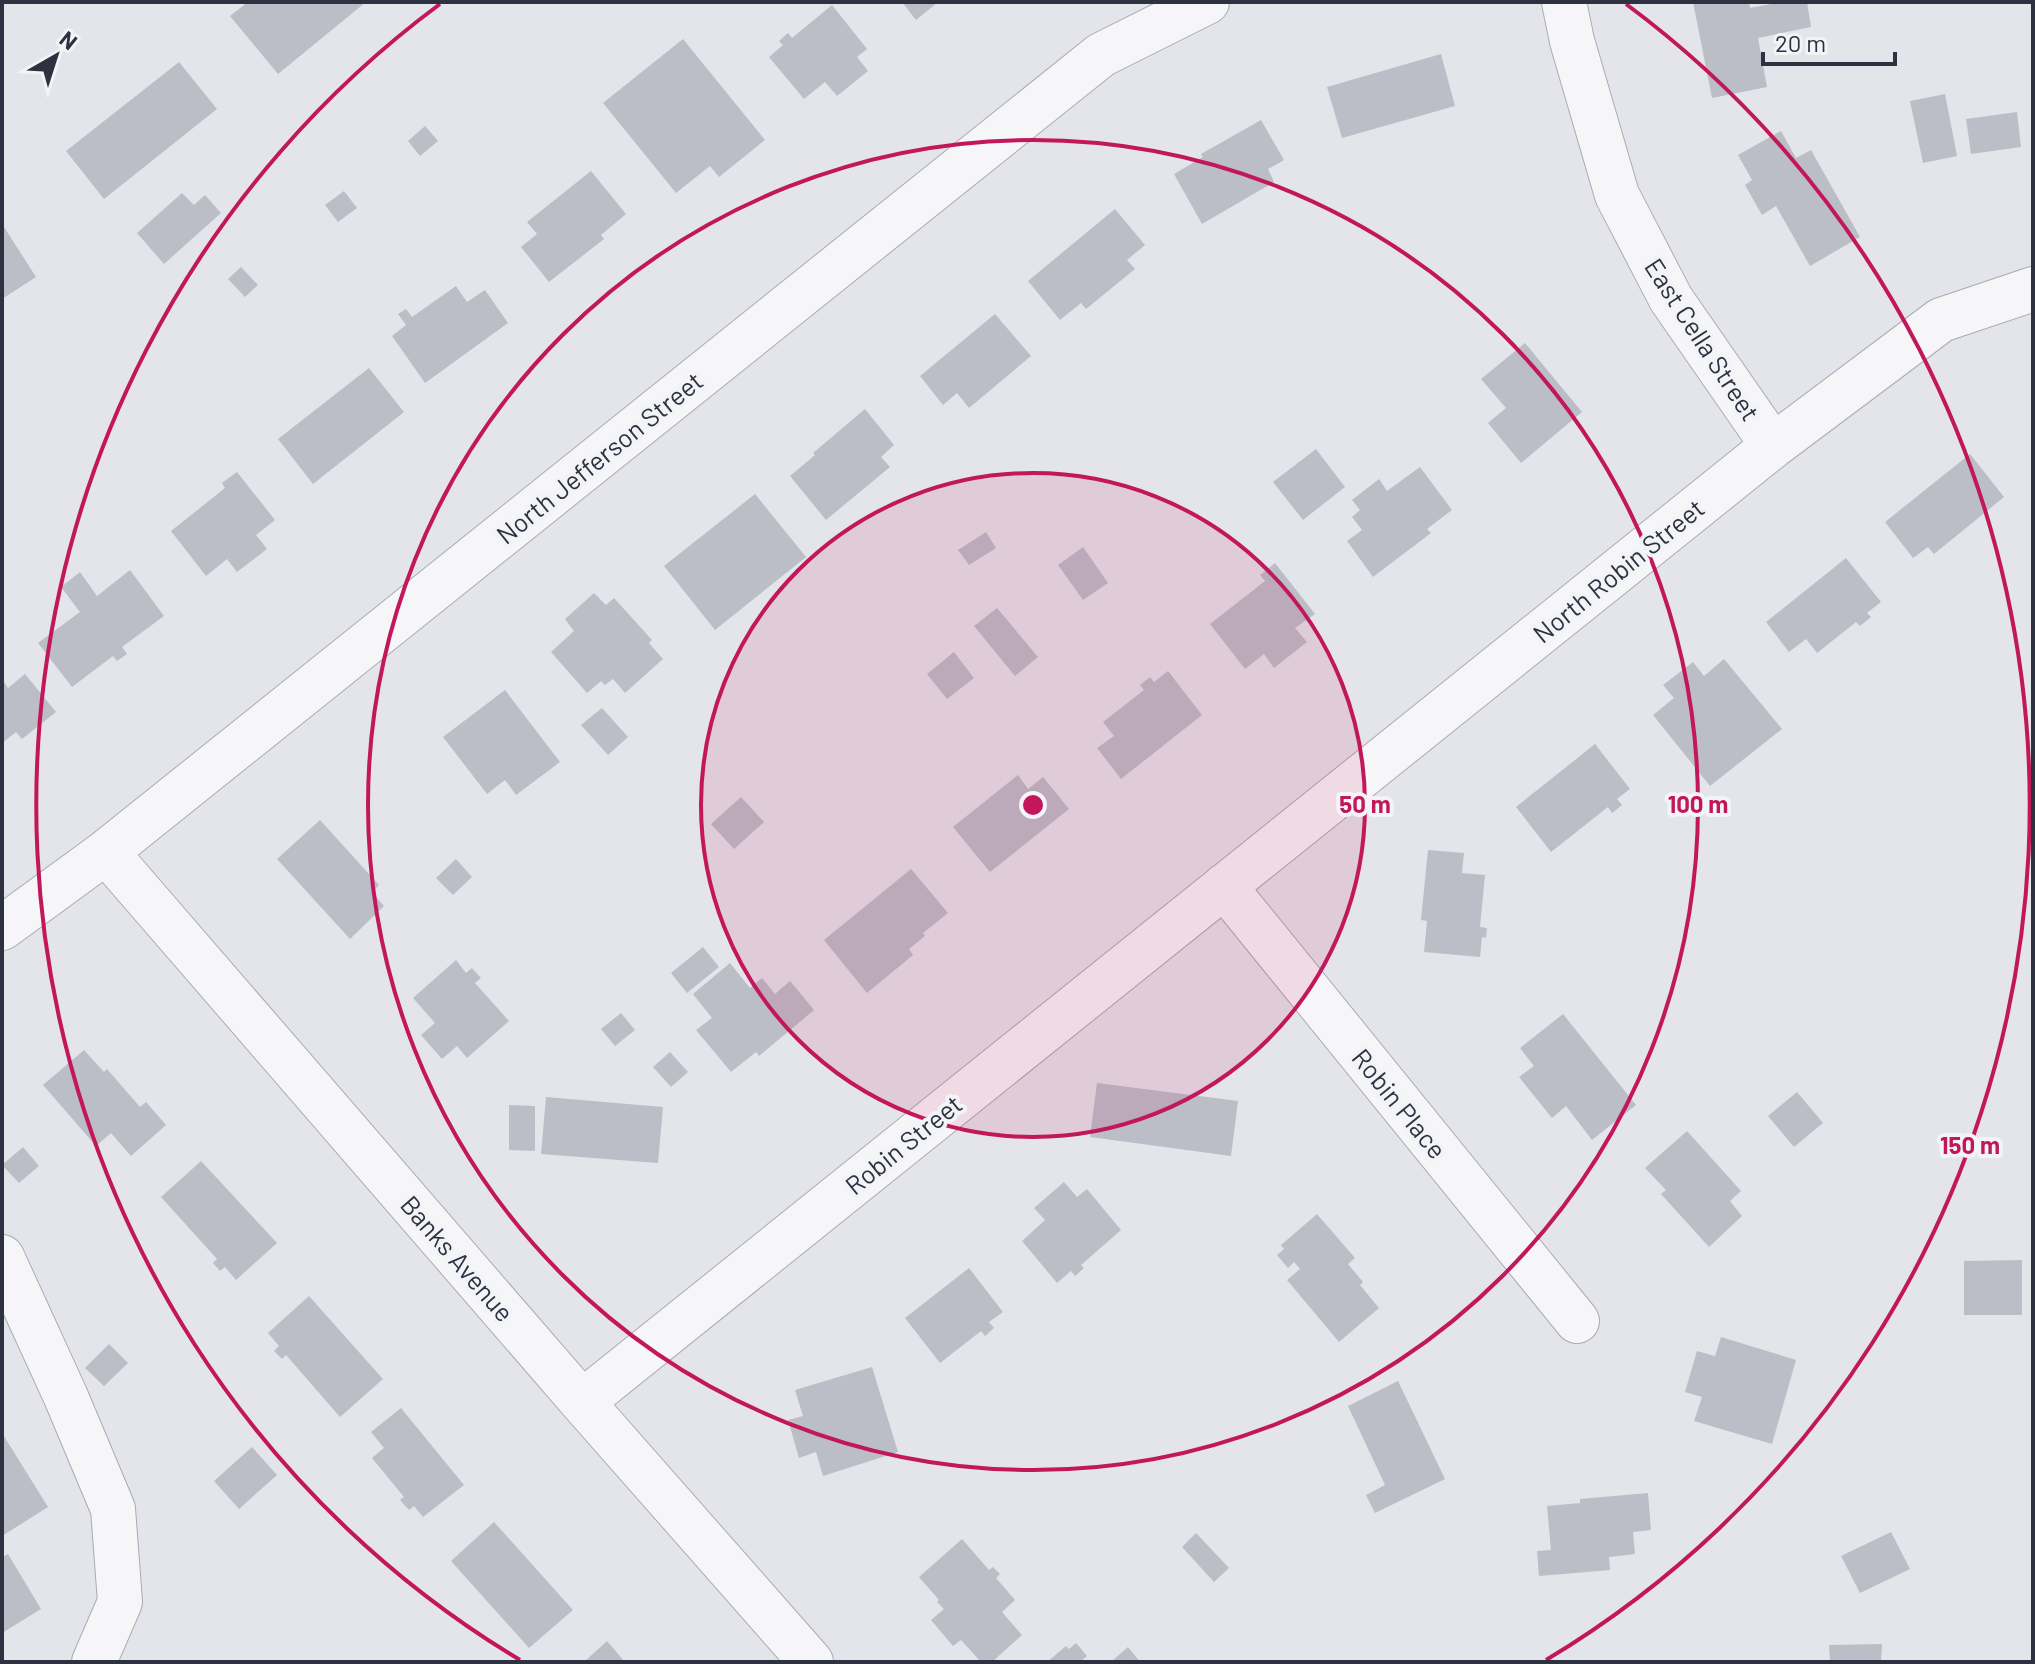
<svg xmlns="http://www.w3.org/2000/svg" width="2035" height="1664" viewBox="0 0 2035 1664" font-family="Barlow,sans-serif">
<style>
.building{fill:#bbbec6}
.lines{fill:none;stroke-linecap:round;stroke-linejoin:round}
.minor-casing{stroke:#a9abb4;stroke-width:46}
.minor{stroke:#f6f6f9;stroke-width:44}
.ring{fill:none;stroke:#c2185b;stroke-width:4}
.labels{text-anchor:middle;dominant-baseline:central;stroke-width:8;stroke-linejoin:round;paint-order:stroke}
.street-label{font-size:26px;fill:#2d3140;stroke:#f3f4f7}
.centre{fill:#c2185b;stroke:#f3f4f7;stroke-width:4}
.ring-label{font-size:24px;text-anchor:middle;font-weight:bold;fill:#c2185b;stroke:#f3f4f7;stroke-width:8;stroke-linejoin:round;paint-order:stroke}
</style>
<rect width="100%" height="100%" fill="#e4e5ea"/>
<!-- building -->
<path class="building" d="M 248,2 L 366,2 L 278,74 L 230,16 Z
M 902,2 L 938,2 L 916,20 Z
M 1693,2 L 1749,2 L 1750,8 L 1781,2 L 1807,2 L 1811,27 L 1758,38 L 1767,87 L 1712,98 Z
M 832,5 L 867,49 L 857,57 L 868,71 L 837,96 L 825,82 L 804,99 L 769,57 L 783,45 L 779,41 L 788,33 L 792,38 Z
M 683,39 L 765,140 L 719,177 L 710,166 L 676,193 L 603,103 Z
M 1441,54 L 1455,106 L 1342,138 L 1327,87 Z
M 179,62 L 217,109 L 104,199 L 66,151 Z
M 1945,94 L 1957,156 L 1923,163 L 1910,101 Z
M 2017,112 L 2021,147 L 1971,154 L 1966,119 Z
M 1261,120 L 1284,160 L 1268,169 L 1274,182 L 1202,224 L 1174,174 L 1203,157 L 1201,154 Z
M 425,126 L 438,141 L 420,156 L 408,141 Z
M 1781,131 L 1796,158 L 1811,150 L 1860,237 L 1810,266 L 1776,206 L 1762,215 L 1745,185 L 1752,180 L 1738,155 Z
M 591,171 L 626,214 L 601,235 L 604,239 L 549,282 L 521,247 L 537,234 L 527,222 Z
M 344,191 L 357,208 L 338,222 L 325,205 Z
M 182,193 L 194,205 L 205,195 L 221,213 L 164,264 L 137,233 Z
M 1115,209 L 1145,245 L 1127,260 L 1135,269 L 1086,309 L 1081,303 L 1060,320 L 1028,281 Z
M 4,227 L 36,277 L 2,299 L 2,228 Z
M 241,267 L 258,285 L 245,297 L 228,279 Z
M 456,286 L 467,302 L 485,290 L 508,323 L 425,383 L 392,336 L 406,325 L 398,314 L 406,309 L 412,317 Z
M 995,314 L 1031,356 L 969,408 L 957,393 L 943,405 L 920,376 Z
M 1525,343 L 1582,412 L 1521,463 L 1488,423 L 1506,408 L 1481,379 Z
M 369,368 L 404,412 L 313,484 L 278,439 Z
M 865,409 L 894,445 L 881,457 L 890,467 L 826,520 L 790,476 L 815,455 L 813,453 Z
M 1316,449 L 1345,487 L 1303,520 L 1273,482 Z
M 1970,454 L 2004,497 L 1934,554 L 1928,547 L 1913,558 L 1885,522 Z
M 1420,467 L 1452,510 L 1427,529 L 1431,533 L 1373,577 L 1347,541 L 1362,530 L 1352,517 L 1360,510 L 1352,500 L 1379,479 L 1387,491 Z
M 237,472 L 275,520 L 256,535 L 267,549 L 237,572 L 227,559 L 206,576 L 171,531 L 225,488 L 222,483 Z
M 755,494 L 806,557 L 715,630 L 664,566 Z
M 986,532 L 996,548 L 969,565 L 958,550 Z
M 1083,547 L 1108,583 L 1083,600 L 1058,565 Z
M 1846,558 L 1881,602 L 1867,613 L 1871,617 L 1860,626 L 1856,622 L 1817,653 L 1806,639 L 1789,652 L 1766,622 Z
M 1275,563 L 1315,614 L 1295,628 L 1307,642 L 1274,668 L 1264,654 L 1245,669 L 1210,624 L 1265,581 L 1260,575 Z
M 130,570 L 164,616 L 122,647 L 127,654 L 117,661 L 113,656 L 72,687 L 38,643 L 80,612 L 61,587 L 80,572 L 97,596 Z
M 594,593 L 606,605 L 614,598 L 652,640 L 649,643 L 663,659 L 625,693 L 613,679 L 605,685 L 601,681 L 587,693 L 551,652 L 574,631 L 565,619 Z
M 997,608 L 1038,657 L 1015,676 L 974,626 Z
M 954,652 L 974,678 L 947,699 L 927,674 Z
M 1724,659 L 1782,729 L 1710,786 L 1653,715 L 1674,698 L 1663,685 L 1693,662 L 1704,676 Z
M 1168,671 L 1202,715 L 1121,779 L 1097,748 L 1114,736 L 1103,722 L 1144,690 L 1140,685 L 1150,677 L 1154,682 Z
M 25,674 L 56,712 L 22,739 L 16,732 L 2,743 L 2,684 L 4,682 L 8,688 Z
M 505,690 L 560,762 L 516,795 L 505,780 L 487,794 L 443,737 Z
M 602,708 L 628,737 L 608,755 L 581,725 Z
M 1595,744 L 1630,789 L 1617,799 L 1622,805 L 1612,813 L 1608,807 L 1551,852 L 1516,807 Z
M 1018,775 L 1028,789 L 1043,777 L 1069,809 L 990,872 L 953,827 Z
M 741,797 L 764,822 L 734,849 L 711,824 Z
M 320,820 L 379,885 L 372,892 L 384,906 L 350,939 L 277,859 Z
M 1428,850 L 1464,853 L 1462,873 L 1485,875 L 1480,927 L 1487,928 L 1486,938 L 1482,937 L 1480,957 L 1424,952 L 1427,921 L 1421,920 Z
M 456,859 L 472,877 L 453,895 L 436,878 Z
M 911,869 L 948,913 L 923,933 L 925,936 L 909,949 L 913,955 L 867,993 L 824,940 Z
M 703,947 L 719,967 L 687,993 L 671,973 Z
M 456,960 L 466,973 L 472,968 L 481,978 L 475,983 L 509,1021 L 467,1058 L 457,1046 L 442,1059 L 421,1035 L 435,1023 L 413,998 Z
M 730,963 L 750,988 L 762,978 L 775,994 L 790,981 L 814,1010 L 759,1056 L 756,1052 L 731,1072 L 696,1030 L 712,1018 L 693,994 Z
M 621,1013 L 635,1030 L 615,1046 L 601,1029 Z
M 1563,1014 L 1636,1105 L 1592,1140 L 1566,1106 L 1552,1118 L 1519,1077 L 1534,1066 L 1520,1048 Z
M 84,1050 L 104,1072 L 107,1069 L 140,1107 L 146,1102 L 166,1125 L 131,1156 L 111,1133 L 96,1146 L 43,1085 Z
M 670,1052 L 688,1072 L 671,1087 L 653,1067 Z
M 1097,1083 L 1238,1101 L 1231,1156 L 1090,1137 Z
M 1797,1092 L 1823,1123 L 1794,1147 L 1768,1116 Z
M 546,1097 L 663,1107 L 658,1163 L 541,1154 Z
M 509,1105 L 535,1106 L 535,1151 L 509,1150 Z
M 1687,1131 L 1741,1191 L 1730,1201 L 1742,1216 L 1709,1247 L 1661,1194 L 1666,1190 L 1645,1168 Z
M 23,1147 L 39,1166 L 19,1183 L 2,1165 Z
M 201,1161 L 277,1243 L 236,1280 L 225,1267 L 220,1271 L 213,1263 L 217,1259 L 161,1197 Z
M 1064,1182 L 1077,1197 L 1087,1189 L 1121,1230 L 1081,1265 L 1084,1268 L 1075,1276 L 1071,1271 L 1057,1283 L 1022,1241 L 1045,1220 L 1034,1208 Z
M 1317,1214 L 1355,1258 L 1348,1264 L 1363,1282 L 1360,1285 L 1379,1308 L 1339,1342 L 1287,1280 L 1300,1269 L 1294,1262 L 1288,1268 L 1277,1255 L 1284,1249 L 1281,1245 Z
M 2022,1260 L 2022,1315 L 1964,1315 L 1964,1261 Z
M 969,1268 L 1003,1312 L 989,1322 L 994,1328 L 985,1336 L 981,1331 L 940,1363 L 905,1318 Z
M 309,1296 L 383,1379 L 340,1417 L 286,1355 L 282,1359 L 274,1351 L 279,1346 L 268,1333 Z
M 1721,1337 L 1796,1360 L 1772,1444 L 1694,1421 L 1702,1397 L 1685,1392 L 1697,1351 L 1715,1356 Z
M 109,1344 L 128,1363 L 104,1386 L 85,1368 Z
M 872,1367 L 898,1452 L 823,1476 L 816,1452 L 799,1458 L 788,1420 L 803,1416 L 795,1390 Z
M 1398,1381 L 1445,1479 L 1375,1513 L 1366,1495 L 1385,1485 L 1348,1406 Z
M 401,1408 L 464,1485 L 423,1517 L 414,1506 L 409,1510 L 400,1500 L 404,1497 L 372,1458 L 384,1448 L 371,1432 Z
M 2,1433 L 48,1507 L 2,1536 Z
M 252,1447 L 277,1475 L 239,1509 L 214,1481 Z
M 1648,1493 L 1651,1530 L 1633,1532 L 1635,1554 L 1609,1557 L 1610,1570 L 1539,1576 L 1537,1551 L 1551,1550 L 1547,1506 L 1580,1503 L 1580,1499 Z
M 494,1522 L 573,1610 L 529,1648 L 451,1561 Z
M 1891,1532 L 1910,1569 L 1860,1593 L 1841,1556 Z
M 1196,1533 L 1229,1568 L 1214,1582 L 1182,1547 Z
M 962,1539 L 989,1570 L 993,1567 L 1000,1574 L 996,1578 L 1015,1600 L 1002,1612 L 1022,1635 L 992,1662 L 981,1662 L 961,1640 L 953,1646 L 931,1620 L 944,1609 L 937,1602 L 939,1600 L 919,1577 Z
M 8,1554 L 41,1609 L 2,1633 L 2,1557 Z
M 607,1641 L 625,1662 L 584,1662 Z
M 1076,1643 L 1087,1656 L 1080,1662 L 1047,1662 L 1066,1646 L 1069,1649 Z
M 1882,1644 L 1881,1662 L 1830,1662 L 1829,1645 Z
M 1128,1647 L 1140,1662 L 1111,1662 Z"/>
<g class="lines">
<defs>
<path id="minor" d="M 1564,2 L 1572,41 L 1617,195 L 1671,299 L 1773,446
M 106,852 L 582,1402 L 811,1662
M 1224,886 L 1577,1321
M 2,928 L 106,852 L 1101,55 L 1207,2
M 2,1257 L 66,1397 L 113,1509 L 120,1602 L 94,1662
M 582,1402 L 1773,446 L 1941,320 L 2033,289"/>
</defs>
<!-- minor casing -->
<use href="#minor" class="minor-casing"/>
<!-- minor -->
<use href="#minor" class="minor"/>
</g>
<!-- distance rings -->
<circle cx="1033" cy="805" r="332" fill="#c2185b" fill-opacity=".12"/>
<g class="ring">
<circle cx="1033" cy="805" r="332"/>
<circle cx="1033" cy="805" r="665"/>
<path d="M520 1660A997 997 0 0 1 440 4M1626 4A997 997 0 0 1 1546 1660"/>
</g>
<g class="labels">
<!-- street labels -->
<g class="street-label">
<text transform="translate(1703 339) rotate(57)">East Cella Street</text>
<text transform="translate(599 457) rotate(-39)">North Jefferson Street</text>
<text transform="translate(1618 570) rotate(-39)">North Robin Street</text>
<text transform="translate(1400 1103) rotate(51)">Robin Place</text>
<text transform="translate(903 1144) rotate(-39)">Robin Street</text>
<text transform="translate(458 1258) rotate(49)">Banks Avenue</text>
</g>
</g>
<circle cx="1033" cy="805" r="12" class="centre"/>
<g class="ring-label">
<text x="1365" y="813">50 m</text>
<text x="1698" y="813">100 m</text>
<text x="1970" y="1154">150 m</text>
</g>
<!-- border -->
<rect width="2035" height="1664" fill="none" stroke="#2d3140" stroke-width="8"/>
<!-- north arrow -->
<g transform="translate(56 56) rotate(39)" stroke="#f3f4f7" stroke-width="6" paint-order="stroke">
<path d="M0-6L14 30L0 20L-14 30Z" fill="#2d3140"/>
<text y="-12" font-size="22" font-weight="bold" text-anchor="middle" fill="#2d3140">N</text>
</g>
<!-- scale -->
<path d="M1763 52v12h132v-12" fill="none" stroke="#2d3140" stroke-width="4"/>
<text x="1775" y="52" font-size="24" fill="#2d3140" stroke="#f3f4f7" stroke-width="6" paint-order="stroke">20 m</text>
</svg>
